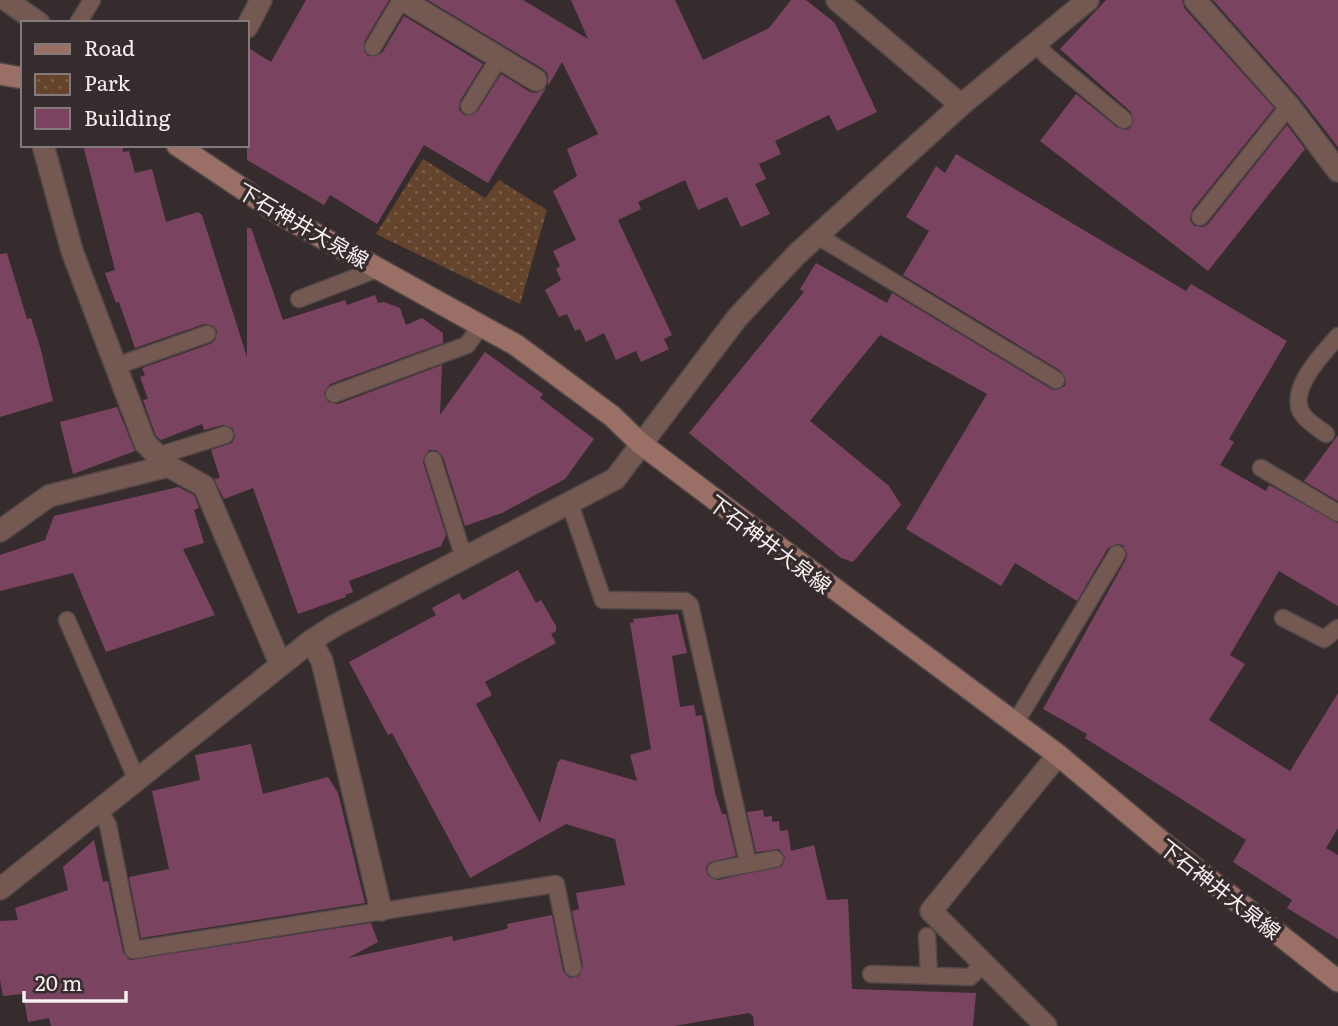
<svg xmlns="http://www.w3.org/2000/svg" width="1338" height="1026" viewBox="0 0 1338 1026" font-family="Literata,'Noto Sans JP',serif">
<style>
.park{fill:url(#park-dots)}
.building{fill:#7a4460}
.lines{fill:none;stroke-linecap:round;stroke-linejoin:round}
.service-casing{stroke:#524748;stroke-width:19}
.minor-casing{stroke:#524748;stroke-width:24}
.tertiary-casing{stroke:#524748;stroke-width:24}
.secondary-casing{stroke:#524748;stroke-width:24}
.service{stroke:#745952;stroke-width:16}
.minor{stroke:#745952;stroke-width:21}
.tertiary{stroke:#745952;stroke-width:21}
.secondary{stroke:#9a6f65;stroke-width:21}
.labels{text-anchor:middle;dominant-baseline:central;stroke-width:7;stroke-linejoin:round;paint-order:stroke}
.street-label{font-size:21px;fill:#f7eff0;stroke:#372c2d}
</style>
<defs>
<pattern id="park-dots" width="8" height="8" patternUnits="userSpaceOnUse" patternTransform="scale(1.75)"><rect width="8" height="8" fill="#64442c"/><path d="M2 2h.1M6 6h.1" fill="none" stroke="#7b5f4b" stroke-width="1.8" stroke-linecap="round"/></pattern>
</defs>
<rect width="100%" height="100%" fill="#372c2d"/>
<!-- park -->
<path class="park" d="M 423,159 L 485,198 L 499,180 L 547,210 L 520,304 L 376,234 Z"/>
<!-- building -->
<path class="building" d="M 306,0 L 389,0 L 364,42 L 364,51 L 368,56 L 382,53 L 404,16 L 483,64 L 460,101 L 459,110 L 464,115 L 477,112 L 501,74 L 530,92 L 536,93 L 546,88 L 488,183 L 424,145 L 377,224 L 330,195 L 324,205 L 247,160 L 247,47 L 271,62 Z
M 428,0 L 523,0 L 588,39 L 571,0 L 675,0 L 703,60 L 769,28 L 791,0 L 806,0 L 835,23 L 877,112 L 837,131 L 829,115 L 775,141 L 781,154 L 759,164 L 766,179 L 755,184 L 770,214 L 741,227 L 727,197 L 698,210 L 685,180 L 638,202 L 641,209 L 618,220 L 672,335 L 664,339 L 669,349 L 641,362 L 636,351 L 616,360 L 604,333 L 586,342 L 580,329 L 575,331 L 567,314 L 559,317 L 545,290 L 561,280 L 556,269 L 560,266 L 553,251 L 576,240 L 553,191 L 577,176 L 567,149 L 598,134 L 562,62 L 548,86 L 548,74 L 543,69 Z
M 1106,0 L 1182,0 L 1185,9 L 1274,108 L 1192,210 L 1190,220 L 1194,226 L 1203,227 L 1208,224 L 1287,125 L 1305,149 L 1208,271 L 1040,141 L 1076,94 L 1118,128 L 1127,130 L 1132,126 L 1131,112 L 1060,49 Z
M 1213,0 L 1338,0 L 1338,147 L 1299,97 Z
M 83,145 L 122,145 L 123,152 L 129,151 L 135,173 L 152,169 L 166,222 L 198,212 L 202,215 L 247,357 L 247,228 L 251,228 L 283,320 L 345,300 L 347,305 L 375,295 L 378,303 L 384,302 L 400,308 L 406,325 L 422,318 L 443,333 L 443,343 L 330,384 L 324,393 L 328,402 L 338,404 L 442,365 L 440,415 L 485,352 L 543,394 L 540,398 L 594,439 L 565,479 L 502,513 L 465,526 L 443,457 L 436,450 L 429,450 L 423,462 L 446,535 L 441,546 L 349,581 L 353,592 L 345,595 L 346,597 L 298,614 L 253,488 L 224,499 L 214,479 L 220,478 L 211,450 L 232,443 L 235,437 L 233,428 L 223,425 L 204,430 L 202,424 L 161,440 L 156,436 L 143,400 L 148,399 L 140,377 L 145,375 L 142,368 L 210,344 L 215,340 L 217,331 L 213,326 L 204,324 L 135,348 L 119,302 L 116,303 L 105,273 L 115,270 Z
M 956,154 L 1186,291 L 1191,284 L 1287,341 L 1229,439 L 1234,442 L 1220,465 L 1266,491 L 1269,485 L 1338,523 L 1338,606 L 1279,571 L 1230,655 L 1245,664 L 1209,720 L 1290,771 L 1338,693 L 1338,828 L 1326,848 L 1338,855 L 1338,939 L 1287,908 L 1292,900 L 1233,862 L 1246,840 L 1085,738 L 1087,734 L 1043,709 L 1126,559 L 1127,554 L 1123,545 L 1117,544 L 1108,548 L 1077,601 L 1015,563 L 1001,586 L 906,529 L 987,394 L 880,335 L 810,421 L 889,486 L 901,505 L 853,562 L 841,558 L 689,433 L 804,292 L 800,289 L 816,263 L 887,303 L 892,293 L 1051,389 L 1056,390 L 1065,386 L 1066,380 L 1061,371 L 903,275 L 929,231 L 906,217 L 936,166 L 945,173 Z
M 7,253 L 27,319 L 31,318 L 41,350 L 53,401 L 0,417 L 0,254 Z
M 117,407 L 135,451 L 73,474 L 60,422 Z
M 1338,435 L 1338,501 L 1304,481 Z
M 178,487 L 194,495 L 199,508 L 194,510 L 204,543 L 183,549 L 215,615 L 106,652 L 73,573 L 0,591 L 0,555 L 45,540 L 54,516 Z
M 518,570 L 536,603 L 541,600 L 556,626 L 556,631 L 551,634 L 556,643 L 485,682 L 492,695 L 476,704 L 540,823 L 558,762 L 561,759 L 637,781 L 630,755 L 651,749 L 630,623 L 634,622 L 633,619 L 678,614 L 687,653 L 672,656 L 680,707 L 694,705 L 696,716 L 702,715 L 715,793 L 722,814 L 726,814 L 736,856 L 710,862 L 706,867 L 708,876 L 718,880 L 782,866 L 785,858 L 779,849 L 756,852 L 747,812 L 763,810 L 764,817 L 772,816 L 772,822 L 779,821 L 780,831 L 788,830 L 791,851 L 814,845 L 827,900 L 848,899 L 852,989 L 976,993 L 973,1026 L 754,1026 L 753,1016 L 749,1013 L 674,1026 L 51,1026 L 49,1018 L 28,1022 L 23,994 L 3,996 L 0,980 L 0,921 L 18,920 L 15,908 L 68,890 L 63,867 L 94,840 L 103,882 L 108,881 L 123,952 L 130,960 L 371,923 L 378,942 L 348,958 L 452,936 L 453,941 L 503,930 L 508,928 L 507,924 L 552,915 L 563,971 L 570,978 L 579,976 L 583,966 L 572,911 L 579,909 L 576,893 L 625,885 L 615,839 L 566,824 L 470,878 L 392,733 L 388,735 L 349,662 L 436,615 L 432,608 L 459,593 L 463,600 Z
M 251,744 L 263,794 L 328,777 L 338,793 L 365,903 L 141,938 L 129,877 L 169,869 L 152,791 L 200,780 L 195,755 Z"/>
<g class="lines">
<defs>
<path id="service" d="M 78,23 L 92,0
M 1035,42 L 1047,56 L 1124,120
M 373,47 L 401,0
M 469,106 L 499,58
M 1200,217 L 1289,106
M 816,235 L 1056,380
M 299,299 L 380,268
M 116,366 L 207,334
M 334,394 L 467,345 L 482,324
M 1326,434 C 1318,428 1306,421 1301,412 C 1289,387 1324,353 1338,336
M 157,456 L 225,435
M 433,460 L 464,558
M 1261,468 L 1338,513
M 570,504 L 603,600 L 685,601 L 690,605 L 748,863
M 1283,618 L 1324,639 L 1338,628
M 67,620 L 136,778
M 1014,725 L 1117,554
M 98,808 L 108,825 L 133,950 L 556,884 L 573,968
M 716,870 L 775,859
M 927,936 L 929,976
M 871,974 L 970,977 L 985,963"/>
<path id="minor" d="M 6,0 L 39,23
M 403,0 L 536,80
M 837,0 L 961,105
M 1195,0 L 1289,106 L 1338,171
M 247,27 L 261,0
M 43,145 L 72,251 L 145,443 L 168,466 L 204,486 L 280,663
M 0,531 L 49,496 L 168,466
M 311,641 L 322,661 L 381,910
M 1046,1026 L 931,911 L 1058,755"/>
<path id="tertiary" d="M 0,889 L 311,641 L 334,626 L 615,479 L 737,318 L 796,255 L 961,105 L 1088,0"/>
<path id="secondary" d="M 0,74 L 23,78
M 177,145 L 283,216 L 516,345 L 612,416 L 640,443 L 737,516 L 1058,755 L 1167,846 L 1338,981"/>
</defs>
<!-- service casing -->
<use href="#service" class="service-casing"/>
<!-- minor casing -->
<use href="#minor" class="minor-casing"/>
<!-- tertiary casing -->
<use href="#tertiary" class="tertiary-casing"/>
<!-- secondary casing -->
<use href="#secondary" class="secondary-casing"/>
<!-- service -->
<use href="#service" class="service"/>
<!-- minor -->
<use href="#minor" class="minor"/>
<!-- tertiary -->
<use href="#tertiary" class="tertiary"/>
<!-- secondary -->
<use href="#secondary" class="secondary"/>
</g>
<g class="labels">
<!-- street labels -->
<g class="street-label">
<text transform="translate(304 224) rotate(30)">下石神井大泉線</text>
<text transform="translate(771 543) rotate(37)">下石神井大泉線</text>
<text transform="translate(1221 888) rotate(38)">下石神井大泉線</text>
</g>
</g>
<!-- legend -->
<rect x="21" y="21" width="228" height="126" fill="#372c2d" stroke="#847a7b" stroke-width="2"/>
<rect x="35" y="44" width="35" height="10" fill="#9a6f65" stroke="#847a7b" stroke-width="2"/>
<text x="84" y="56" font-size="21" fill="#f7eff0">Road</text>
<rect x="35" y="74" width="35" height="21" fill="url(#park-dots)" stroke="#847a7b" stroke-width="2"/>
<text x="84" y="91" font-size="21" fill="#f7eff0">Park</text>
<rect x="35" y="108" width="35" height="21" fill="#7a4460" stroke="#847a7b" stroke-width="2"/>
<text x="84" y="126" font-size="21" fill="#f7eff0">Building</text>
<!-- scale -->
<path d="M24 991v10h102v-10" fill="none" stroke="#f7eff0" stroke-width="3.5"/>
<text x="35" y="991" font-size="21" fill="#f7eff0" stroke="#372c2d" stroke-width="5" paint-order="stroke">20 m</text>
</svg>
